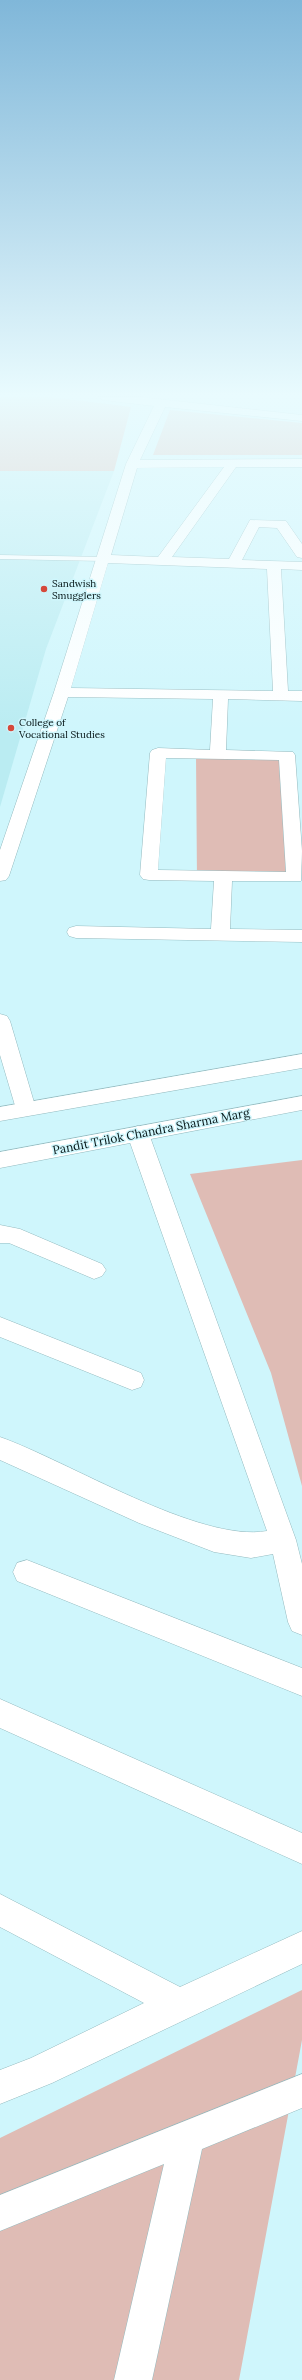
<svg xmlns="http://www.w3.org/2000/svg" width="302" height="2380" viewBox="0 0 302 2380" font-family="Lora,serif">
<style>
.built{fill:#baecf2}
.green{fill:#dfbcb5}
.lines{fill:none;stroke-linecap:round;stroke-linejoin:round}
.lane-casing{stroke:#94babf;stroke-width:1}
.street-casing{stroke:#94babf;stroke-width:1}
.secondary-casing{stroke:#94babf;stroke-width:1}
.lane{fill:#fff;fill-rule:evenodd}
.street{fill:#fff;fill-rule:evenodd}
.secondary{fill:#fff;fill-rule:evenodd}
.poi-dot{fill:#d5483a;stroke:#cff6fc;stroke-width:1.5}
.labels{text-anchor:middle;dominant-baseline:central;stroke-width:3;stroke-linejoin:round;paint-order:stroke}
.far-poi-label{font-size:10px;fill:#051415;stroke:#cff6fc;text-anchor:start}
.street-label{font-size:12px;fill:#051415;stroke:#cff6fc}
</style>
<rect width="100%" height="100%" fill="#cff6fc"/>
<!-- built -->
<path class="built" d="M 0,471 L 114,471 L 46,649 L 0,807 Z"/>
<!-- green -->
<path class="green" d="M 0,397 L 51,397 L 131,407 L 114,471 L 0,471 Z
M 170,410 L 302,423 L 302,455 L 153,455 Z
M 196,755 L 287,755 L 295,877 L 197,880 Z
M 302,1160 L 302,1486 L 271,1373 L 190,1174 Z
M 302,1990 L 302,2040 L 239,2380 L 0,2380 L 0,2138 Z"/>
<g class="lines">
<defs>
<path id="lane" d="M 0,555 L 104,557 L 108,559 L 104,561 L 0,559 Z"/>
<path id="street" d="M 98,397 L 140,397 L 302,415 L 302,421 L 165,407 L 140,460 L 302,459 L 302,467 L 236,467 L 172,557 L 229,559 L 250,520 L 286,521 L 302,544 L 302,558 L 297,557 L 277,528 L 259,527 L 242,560 L 302,562 L 302,570 L 281,569 L 288,691 L 302,691 L 302,701 L 228,699 L 226,750 L 293,752 L 295,755 L 302,851 L 301,881 L 232,881 L 230,929 L 302,930 L 302,942 L 76,938 L 69,936 L 67,932 L 69,928 L 76,926 L 211,929 L 214,881 L 149,880 L 143,879 L 140,875 L 150,753 L 152,750 L 158,748 L 210,750 L 213,699 L 68,697 L 9,876 L 6,880 L 0,881 L 0,850 L 54,692 L 126,464 L 154,406 L 103,400 ZM 224,467 L 158,557 L 111,555 L 137,468 ZM 108,563 L 267,569 L 273,691 L 71,688 ZM 166,758 L 279,760 L 286,872 L 158,870 Z
M 0,1014 L 7,1016 L 10,1021 L 36,1109 L 33,1114 L 26,1116 L 19,1114 L 16,1109 L 0,1055 Z
M 138,1126 L 146,1129 L 149,1134 L 296,1540 L 302,1564 L 302,1635 L 292,1631 L 288,1622 L 273,1554 L 251,1558 L 214,1552 L 139,1523 L 0,1460 L 0,1437 C 68,1461 199,1543 267,1531 L 127,1134 L 130,1129 Z
M 0,1225 L 20,1229 L 102,1264 L 106,1270 L 102,1276 L 94,1279 L 9,1243 L 0,1243 Z
M 0,1317 L 141,1373 L 144,1380 L 141,1387 L 132,1390 L 0,1337 Z
M 27,1560 L 302,1668 L 302,1696 L 17,1581 L 13,1572 L 17,1563 Z
M 0,1699 L 302,1833 L 302,1864 L 0,1728 Z
M 0,1894 L 180,1987 L 302,1931 L 302,1964 L 52,2083 L 0,2104 L 0,2070 L 31,2058 L 144,2003 L 0,1927 Z
M 302,2074 L 302,2108 L 202,2149 L 152,2380 L 114,2380 L 164,2164 L 0,2231 L 0,2195 Z"/>
<path id="secondary" d="M 302,1054 L 302,1068 L 0,1121 L 0,1107 Z
M 302,1096 L 302,1110 L 0,1168 L 0,1152 Z"/>
</defs>
<!-- lane casing -->
<use href="#lane" class="lane-casing"/>
<!-- street casing -->
<use href="#street" class="street-casing"/>
<!-- secondary casing -->
<use href="#secondary" class="secondary-casing"/>
<!-- lane -->
<use href="#lane" class="lane"/>
<!-- street -->
<use href="#street" class="street"/>
<!-- secondary -->
<use href="#secondary" class="secondary"/>
</g>
<!-- sky -->
<linearGradient id="sky" x2="0" y2="1"><stop stop-color="#80b7d9"/><stop offset="0.54" stop-color="#e9fbfe"/><stop offset="1" stop-color="#e9fbfe" stop-opacity="0"/></linearGradient>
<rect width="302" height="731" fill="url(#sky)"/>
<!-- markers -->
<g class="poi-dot">
<circle cx="44" cy="589" r="4"/>
<circle cx="11" cy="728" r="4"/>
</g>
<g class="labels">
<!-- far-poi labels -->
<g class="far-poi-label">
<text x="52" y="583">Sandwish<tspan x="52" dy="12">Smugglers</tspan></text>
<text x="19" y="722">College of<tspan x="19" dy="12">Vocational Studies</tspan></text>
</g>
<!-- street labels -->
<g class="street-label">
<text transform="translate(151 1131) rotate(-11)">Pandit Trilok Chandra Sharma Marg</text>
</g>
</g>
</svg>
